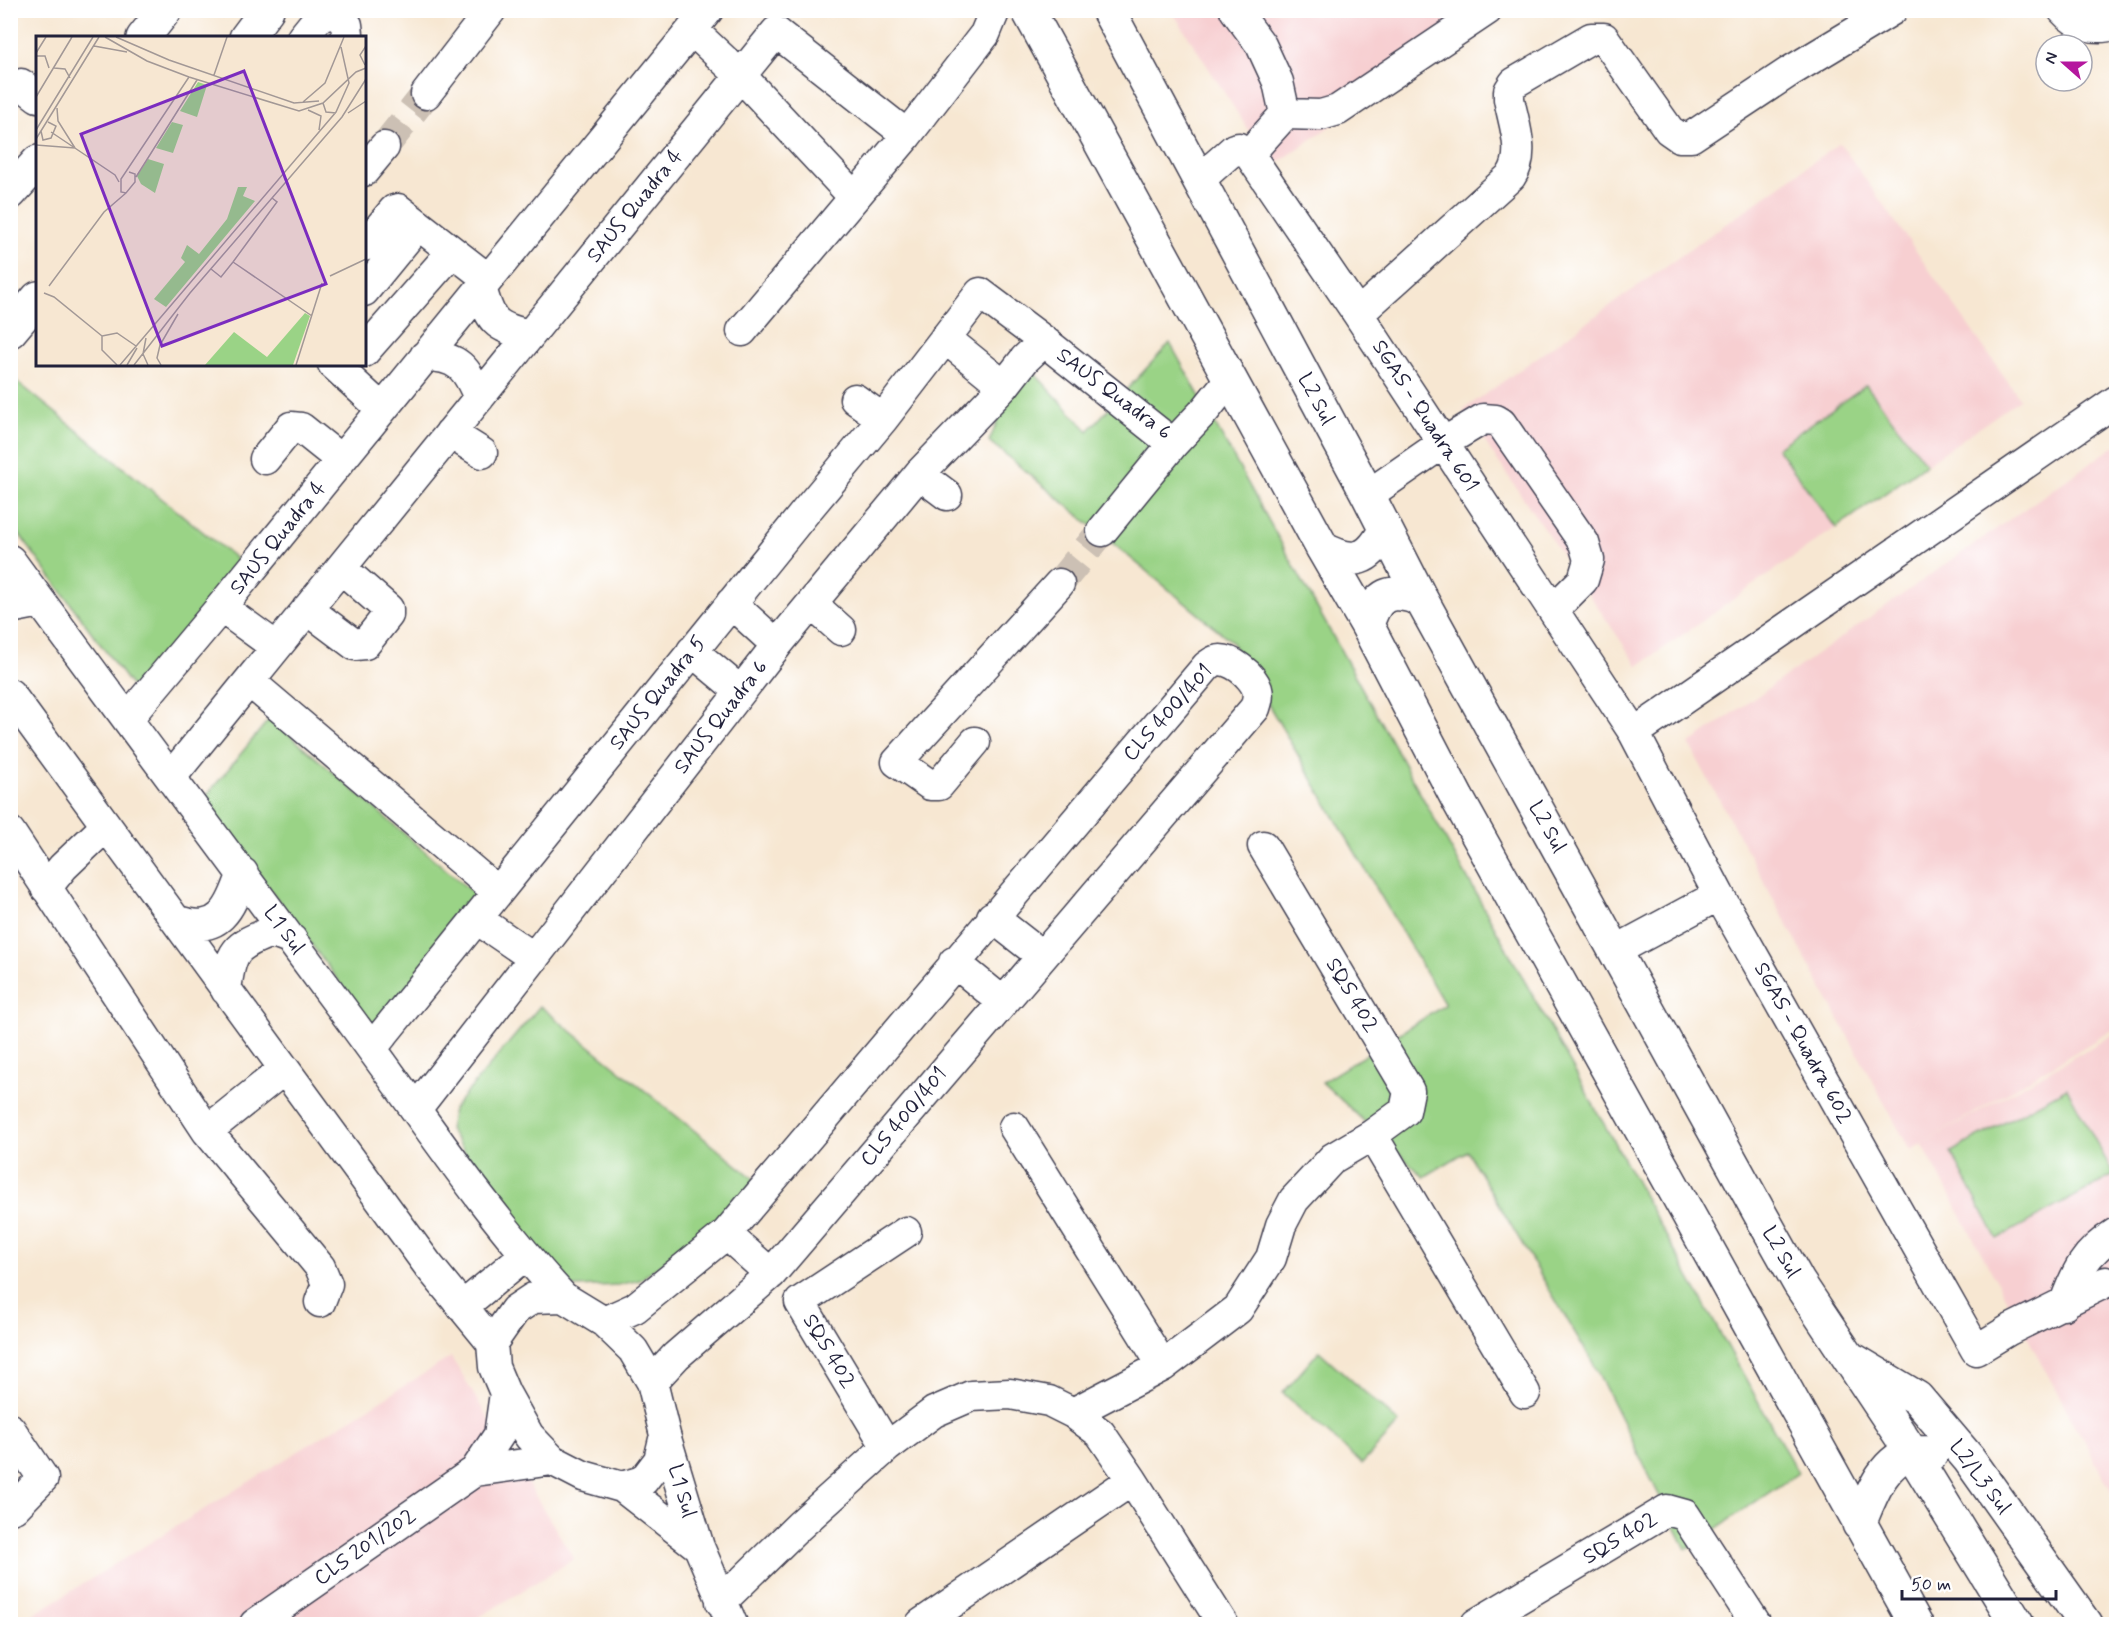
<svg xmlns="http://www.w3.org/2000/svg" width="2127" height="1635" viewBox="0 0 2127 1635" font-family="Mynerve,sans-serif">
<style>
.built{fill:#f7cfd1}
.green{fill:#9ad386;stroke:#5e7a60;stroke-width:1.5}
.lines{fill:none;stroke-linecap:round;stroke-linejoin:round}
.minor-tunnel{stroke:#ccc0b4;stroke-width:30;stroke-dasharray:30 15;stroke-linecap:butt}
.minor-casing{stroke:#424052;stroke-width:33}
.major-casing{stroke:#424052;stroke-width:36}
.minor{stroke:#fff;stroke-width:30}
.major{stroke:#fff;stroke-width:33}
.labels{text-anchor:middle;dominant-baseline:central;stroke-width:5;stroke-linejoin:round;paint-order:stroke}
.street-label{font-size:21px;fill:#22223b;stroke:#fff}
.inset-road{fill:none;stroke:#a29896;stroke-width:1.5}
.view{fill:#7b2cbf;fill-opacity:0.15;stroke:#7b2cbf;stroke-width:3}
.inset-edge{fill:none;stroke:#22223b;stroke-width:3}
</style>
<rect width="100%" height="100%" fill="#fff"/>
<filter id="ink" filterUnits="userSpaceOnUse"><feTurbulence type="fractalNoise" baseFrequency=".0167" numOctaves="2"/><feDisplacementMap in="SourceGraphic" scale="12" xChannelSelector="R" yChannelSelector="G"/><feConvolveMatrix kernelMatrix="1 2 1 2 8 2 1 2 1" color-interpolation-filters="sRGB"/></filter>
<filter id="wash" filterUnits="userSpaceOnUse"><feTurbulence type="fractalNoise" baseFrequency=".008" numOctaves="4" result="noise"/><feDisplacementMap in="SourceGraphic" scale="24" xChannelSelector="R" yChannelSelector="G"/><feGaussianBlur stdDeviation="1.35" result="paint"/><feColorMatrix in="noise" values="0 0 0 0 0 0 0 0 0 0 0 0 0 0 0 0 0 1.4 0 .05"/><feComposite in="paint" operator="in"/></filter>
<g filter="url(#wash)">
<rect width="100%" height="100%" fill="#f7e7d2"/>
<!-- built -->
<path class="built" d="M 1172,11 L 1494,11 L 1272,167 Z
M 1840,143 L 2020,399 L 1638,666 L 1463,410 Z
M 2116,445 L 2116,1028 L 1923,1143 L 2116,1033 L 2116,1500 L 1922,1144 L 1910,1150 L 1689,744 Z
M 451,1357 L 574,1559 L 468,1624 L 18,1624 Z"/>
<!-- green -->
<path class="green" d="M 1170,343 L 1798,1473 L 1686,1549 L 1593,1363 L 1467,1151 L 1424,1177 L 1322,1082 L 1445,1005 L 1231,641 L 989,441 L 1024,362 L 1088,431 Z
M 10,376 L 244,565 L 137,694 L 11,523 Z
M 1866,385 L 1926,464 L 1836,528 L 1777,448 Z
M 270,718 L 479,898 L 374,1028 L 203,800 Z
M 540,1006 L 763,1186 L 640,1280 L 618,1285 L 556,1288 L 449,1129 L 453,1109 Z
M 2067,1088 L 2114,1175 L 1997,1239 L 1951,1152 Z
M 1319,1351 L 1399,1423 L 1362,1464 L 1283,1393 Z"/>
</g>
<g filter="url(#ink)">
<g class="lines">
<!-- minor-tunnel -->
<path class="minor-tunnel" d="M 384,147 L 426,94
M 1059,584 L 1102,531"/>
<defs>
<path id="minor" d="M 1235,10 L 1261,45 L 1278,82 L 1285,114 L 1249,154
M 2063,10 C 2077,26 2096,31 2116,24
M 692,30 L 741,76 L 854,197
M 302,38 L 323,12 C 334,9 340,18 347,25 L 348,34 L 345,38
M 21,84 L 38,97
M 426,94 L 491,10
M 1285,114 L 1321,115 L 1338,110 L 1487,10
M 364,171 L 384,147
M 1199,180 L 1234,149 L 1239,148 L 1249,154 L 1358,314 L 1634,733 L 1719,895 L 1976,1350 L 2009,1330 L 2106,1282
M 364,246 L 394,210 L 398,209 L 488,279
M 481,287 C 490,321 494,327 530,335
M 364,291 L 418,225
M 1358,314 L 1511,176 C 1526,154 1514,125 1509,99 L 1509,91 L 1514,83 L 1591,38 L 1604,38 L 1669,130 L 1679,137 L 1691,137 L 1789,72 L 1892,10
M 742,331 L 907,135 L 985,34 L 995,10
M 945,338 L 1004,386
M 364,352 L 452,252
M 425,356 C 458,356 467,368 479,398
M 333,364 L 382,409
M 855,399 L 883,419
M 450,433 L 482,453
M 265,459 L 291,427 L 301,428 L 341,460
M 919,474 L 947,495
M 1368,495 L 1443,443 L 1483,419 L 1496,420 L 1501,423 L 1584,543 L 1589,560 L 1583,580 L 1553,610
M 1102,531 L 1173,444
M 10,560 C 121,712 234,863 346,1014 C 417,1109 482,1209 563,1297
M 731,603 L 777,645
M 813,605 L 841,630
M 221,607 L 276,647
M 10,608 L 41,602
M 307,609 L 355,645 L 365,644 L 388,615 L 388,609 L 341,568
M 692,651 L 740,691
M 249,681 L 498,892
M 10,694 L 428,1265 L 492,1343
M 128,718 L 221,607 L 708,10
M 1634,733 L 2116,401
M 975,742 L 939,785 L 930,785 L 897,762 L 1059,584
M 171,777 L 776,32 L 907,135
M 10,832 L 207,1131 L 320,1267 L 327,1284 L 320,1302
M 46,888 L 63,867 L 106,826
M 992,917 L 1042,956
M 477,919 L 534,958
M 178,921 C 221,935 230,908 243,873
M 1615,951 L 1719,895
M 954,962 L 1003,1002
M 226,990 C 231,951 234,946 271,932 L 292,940
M 372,1048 L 806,511 L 883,419 L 980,293 L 1044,341 L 1173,444 L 1206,409 L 1230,379
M 416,1109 L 777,645 L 919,474 L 1004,386 L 1025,359 L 1044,341
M 1014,1127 L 1163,1366
M 207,1131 L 283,1070
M 1372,1135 L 1525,1393
M 726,1234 L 771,1274
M 563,1297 L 604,1322 L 633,1350 L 652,1382 L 665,1435 L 659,1460 L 643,1481 L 622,1487 L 583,1476 L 552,1460 L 529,1436 L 505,1393 L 494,1367 L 492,1343 L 515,1310 L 533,1298 Z
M 2064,1305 C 2076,1272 2085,1252 2116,1233
M 462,1307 L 525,1255
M 604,1322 L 635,1308 L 726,1234 L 1207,666 C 1210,664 1212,662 1215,661 C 1230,656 1253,676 1257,689 C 1259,696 1257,702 1255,708 L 771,1274 L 676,1356 L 652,1382
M 1073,1413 L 1163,1366 L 1238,1309 L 1271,1258 L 1281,1225 L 1294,1200 L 1333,1158 L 1372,1135 L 1405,1111 L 1409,1091 L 1263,846
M 10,1429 L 43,1478 L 14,1508 L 10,1509
M 665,1435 L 699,1547 L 732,1624
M 887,1447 L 800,1302 L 906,1232
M 475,1471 L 552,1460
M 622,1487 L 699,1547
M 721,1602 L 799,1526 L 887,1447 L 934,1412 L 971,1396 L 1010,1394 L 1049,1401 L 1073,1413 L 1100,1433 L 1132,1480 L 1223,1624
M 255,1624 L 475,1471 L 499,1435 L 505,1393
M 921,1624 L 1132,1480
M 1476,1624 L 1667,1510 L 1685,1515 L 1756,1624"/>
<path id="major" d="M 1028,10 L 1323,549 L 1367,625 L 1457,798 L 1916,1624
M 1108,10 L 1368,495 L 1421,599 L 1759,1212 L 1799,1283 L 1912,1453 L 2017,1624
M 143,38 L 165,10
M 246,38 L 267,10
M 10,193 L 38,162
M 10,331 L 38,298
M 1323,549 C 1354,565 1369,561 1385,530
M 1367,625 C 1377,593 1390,588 1421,599
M 1855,1361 L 1917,1398 L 1969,1459 L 2086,1624
M 1859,1524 C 1870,1499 1882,1460 1912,1453 C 1918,1452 1926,1453 1932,1453"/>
</defs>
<!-- minor casing -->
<use href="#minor" class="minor-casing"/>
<!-- major casing -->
<use href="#major" class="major-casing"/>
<!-- minor -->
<use href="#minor" class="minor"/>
<!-- major -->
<use href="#major" class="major"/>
</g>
</g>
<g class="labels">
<!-- street labels -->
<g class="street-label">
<text transform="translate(635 206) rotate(-51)">SAUS Quadra 4</text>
<text transform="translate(1114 394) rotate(37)">SAUS Quadra 6</text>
<text transform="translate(1316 399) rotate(62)">L2 Sul</text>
<text transform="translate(1425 416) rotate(57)">SGAS - Quadra 601</text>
<text transform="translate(278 538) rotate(-51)">SAUS Quadra 4</text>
<text transform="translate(658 693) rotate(-51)">SAUS Quadra 5</text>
<text transform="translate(1168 713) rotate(-48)">CLS 400/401</text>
<text transform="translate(721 717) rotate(-52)">SAUS Quadra 6</text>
<text transform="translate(1547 827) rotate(61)">L2 Sul</text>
<text transform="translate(284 930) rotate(54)">L1 Sul</text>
<text transform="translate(1352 995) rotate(59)">SQS 402</text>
<text transform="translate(1803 1043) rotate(61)">SGAS - Quadra 602</text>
<text transform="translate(904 1117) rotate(-50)">CLS 400/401</text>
<text transform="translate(1781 1252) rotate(60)">L2 Sul</text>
<text transform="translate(829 1351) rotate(59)">SQS 402</text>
<text transform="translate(1980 1477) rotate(53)">L2/L3 Sul</text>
<text transform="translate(682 1491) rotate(74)">L1 Sul</text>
<text transform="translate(1620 1538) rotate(-31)">SQS 402</text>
<text transform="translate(365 1547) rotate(-35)">CLS 201/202</text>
</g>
</g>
<!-- overview -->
<g transform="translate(36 36)">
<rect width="330" height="330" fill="#f7e7d2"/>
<path d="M 162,46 L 171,49 L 161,81 L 144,75 ZM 136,86 L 147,89 L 137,117 L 120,112 ZM 112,123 L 128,128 L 119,157 L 105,148 L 101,140 ZM 202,151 L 211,151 L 207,160 L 219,165 L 130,271 L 118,263 L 149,226 L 145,222 L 151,209 L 163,218 L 191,183 ZM 269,277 L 274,280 L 257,329 L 169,329 L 198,296 L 231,321 Z" fill="#9ad386"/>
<path class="inset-road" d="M 69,1 L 111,25 L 153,41 L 263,75 L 287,67 L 320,36 L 330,32M 80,1 L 133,24 L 258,67 L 283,65M 58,10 L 91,16M 0,17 L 10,1M 0,20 L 9,20 L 13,32M 329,29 L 324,19 L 330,10M 18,32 L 29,33 L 34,42M 178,39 L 191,1M 0,61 L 36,1M 267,66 L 289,47 L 308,1M 287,67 L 290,76 L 300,77M 21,72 L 22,85 L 39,112M 272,74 L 285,80 L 283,94M 312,77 L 330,65M 0,94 L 57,1M 5,95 L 7,104 L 15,102 L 20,90 L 12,86M 15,96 L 79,139 L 83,146M 0,103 L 63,1M 0,109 L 39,112M 93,136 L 99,138 L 99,146 L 90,157 L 85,156 L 85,143 L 153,41M 100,141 L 161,44M 197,226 L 276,280M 175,233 L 185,241 L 197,226 L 241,166 L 236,162M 294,240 L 330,223M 13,250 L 68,176 L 90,157M 8,257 L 18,261 L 66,300M 66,300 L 81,297 L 100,310M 66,300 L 66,314 L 81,329M 110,302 L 107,318 L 112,329M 84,329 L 300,76 L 313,47 L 305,11M 91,329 L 101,312M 98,329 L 154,257 L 306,81 L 330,43M 125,329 L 121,322 L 124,309 L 142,278M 260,329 L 286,247"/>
<path class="view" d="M 208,35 L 290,248 L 126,310 L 45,98 Z"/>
<rect width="330" height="330" class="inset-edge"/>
</g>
<!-- margin -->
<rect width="2127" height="1635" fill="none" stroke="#fff" stroke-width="36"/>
<!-- north arrow -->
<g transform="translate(2064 63) rotate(291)"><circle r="28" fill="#ffffff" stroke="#a7a7b1" stroke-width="1.5"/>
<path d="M0-4.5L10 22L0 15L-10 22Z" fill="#b5179e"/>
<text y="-9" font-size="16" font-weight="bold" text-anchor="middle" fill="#22223b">N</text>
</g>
<!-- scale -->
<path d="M1902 1590v9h154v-9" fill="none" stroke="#22223b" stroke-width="3"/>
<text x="1911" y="1590" font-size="18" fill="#22223b" stroke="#ffffff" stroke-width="4.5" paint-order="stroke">50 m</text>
</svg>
